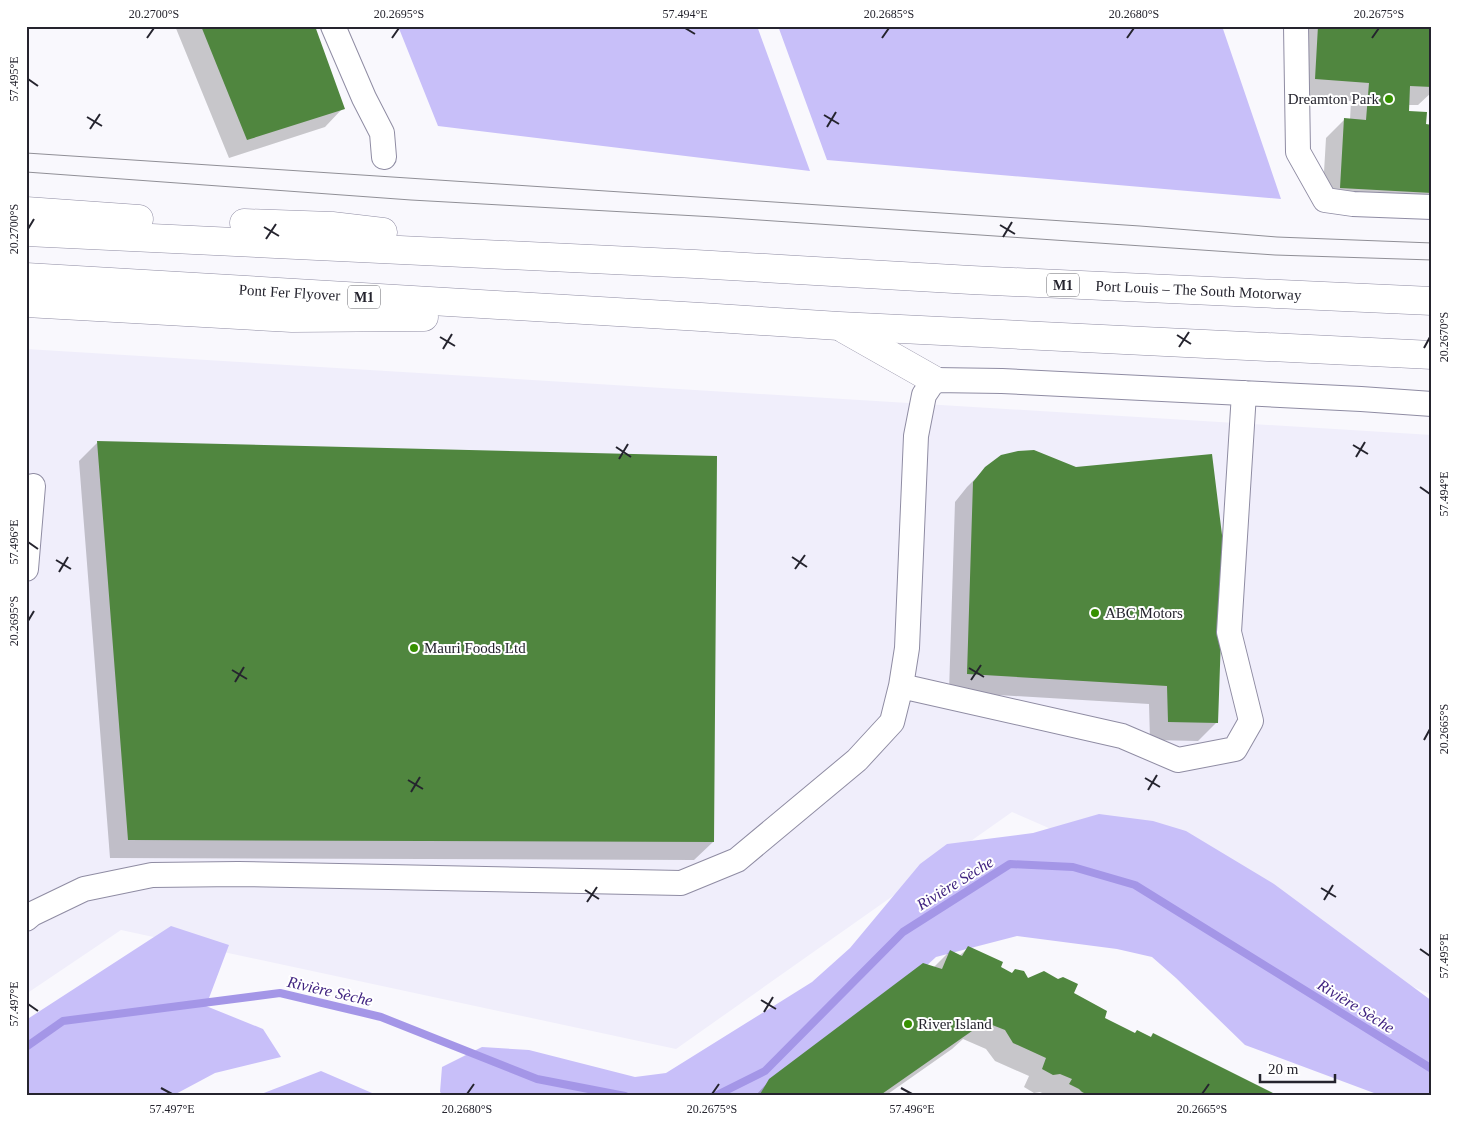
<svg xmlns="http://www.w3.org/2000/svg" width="1458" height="1122" viewBox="0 0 1458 1122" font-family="Georgia,serif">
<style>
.built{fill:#f0eefb}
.green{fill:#c8bff9}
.shadow{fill:#0003}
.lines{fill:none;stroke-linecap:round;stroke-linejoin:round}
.stream{stroke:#a496e7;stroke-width:8}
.building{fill:#50863f}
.minor-casing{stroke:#8f8ca3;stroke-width:26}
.highway-casing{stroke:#8f8ca3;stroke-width:29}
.minor{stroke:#fff;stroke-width:24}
.highway{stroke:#fff;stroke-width:28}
.tram{stroke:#908f96;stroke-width:1}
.ticks{fill:none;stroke:#25242e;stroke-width:2}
.poi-dot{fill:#379101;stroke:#fff;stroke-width:2}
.labels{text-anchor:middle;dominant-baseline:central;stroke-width:4;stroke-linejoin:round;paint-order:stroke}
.shield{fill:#fff;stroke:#66666d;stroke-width:1}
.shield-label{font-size:14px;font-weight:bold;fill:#25242e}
.poi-label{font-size:15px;fill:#25242e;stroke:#fff;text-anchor:start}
.street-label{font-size:15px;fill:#25242e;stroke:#fff}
.water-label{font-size:16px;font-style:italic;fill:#402380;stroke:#fff}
.neatline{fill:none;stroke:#25242e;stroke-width:2}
.ticks-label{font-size:12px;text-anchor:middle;fill:#25242e}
</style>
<rect width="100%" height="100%" fill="#f9f8fd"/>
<!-- built -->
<path class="built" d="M 26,349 L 1432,435 L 1432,995 L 1012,812 L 676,1049 L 121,930 L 26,994 Z"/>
<!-- green -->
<path class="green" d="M 398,26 L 757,26 L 810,171 L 438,126 Z
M 778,26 L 1222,26 L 1281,199 L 827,160 Z
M 1099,814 L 1153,821 L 1186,831 L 1274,884 L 1432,1001 L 1432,1096 L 1382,1096 L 1245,1045 L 1176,978 L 1152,957 L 1117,949 L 1017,936 L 936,957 L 863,1024 L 775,1096 L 444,1096 L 440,1092 L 442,1067 L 482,1047 L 529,1050 L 635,1077 L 666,1073 L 812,982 L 850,948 L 920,864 L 947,844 L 1033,833 Z
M 171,926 L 229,945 L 206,1006 L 263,1029 L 281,1057 L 215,1073 L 172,1096 L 26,1096 L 26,1020 Z
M 321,1071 L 379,1096 L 256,1096 Z"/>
<!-- shadow -->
<path class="shadow" d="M 175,26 L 313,26 L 343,108 L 325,127 L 229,158 Z
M 1302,26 L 1432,26 L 1432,92 L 1418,105 L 1408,105 L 1408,112 L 1425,125 L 1432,126 L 1432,206 L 1322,206 L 1326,138 L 1344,120 L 1350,120 L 1351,101 L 1297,97 Z
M 97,443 L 713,842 L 694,860 L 110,858 L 79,461 Z
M 986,468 L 1075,469 L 1216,723 L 1198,741 L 1150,740 L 1149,704 L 949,692 L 955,502 L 967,487 Z
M 968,948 L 1012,974 L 1072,994 L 1103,1019 L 1135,1034 L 1150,1038 L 1153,1035 L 1276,1096 L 1049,1096 L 1040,1092 L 1034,1093 L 1024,1087 L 1029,1076 L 995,1061 L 986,1049 L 963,1039 L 952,1049 L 885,1096 L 755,1096 L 770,1080 L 934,967 L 950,951 L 959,956 Z"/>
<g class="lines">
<!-- stream -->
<path class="stream" d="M 26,1047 L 63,1021 L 280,993 L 381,1017 L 537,1079 L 625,1096
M 715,1096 L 765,1071 L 903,932 L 1010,864 L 1073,867 L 1135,885 L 1432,1069"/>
</g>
<!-- building -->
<path class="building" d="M 201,26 L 315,26 L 345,109 L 247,140 Z
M 1318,26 L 1432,26 L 1432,87 L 1410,86 L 1409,111 L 1427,112 L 1426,124 L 1432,125 L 1432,193 L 1340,188 L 1344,118 L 1366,120 L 1369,83 L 1315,79 Z
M 97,441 L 717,456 L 714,842 L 128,840 Z
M 1034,450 L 1076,467 L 1212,454 L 1224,551 L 1218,723 L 1168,722 L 1167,686 L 967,674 L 973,482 L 985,467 L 1001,455 L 1018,451 Z
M 968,946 L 1003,962 L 1001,967 L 1012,973 L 1015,969 L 1024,971 L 1028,978 L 1044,971 L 1058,979 L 1063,977 L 1078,984 L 1074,993 L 1107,1011 L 1105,1018 L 1135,1033 L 1137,1030 L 1151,1037 L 1153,1033 L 1279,1096 L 1107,1096 L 1101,1093 L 1100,1096 L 1090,1096 L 1082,1092 L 1079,1089 L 1069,1084 L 1072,1079 L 1060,1074 L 1053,1075 L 1042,1069 L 1046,1058 L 1013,1043 L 1005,1030 L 977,1019 L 972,1031 L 879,1096 L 759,1096 L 769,1079 L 923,963 L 942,969 L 950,950 L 962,956 Z"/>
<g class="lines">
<defs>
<path id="minor" d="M 333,26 L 364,98 L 382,133 L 384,157
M 1296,26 L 1298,152 L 1325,200 L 1353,204 L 1432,207
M 26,569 L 33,486
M 901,686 L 1122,736 L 1178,760 L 1235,749 L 1251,721 L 1229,632 L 1244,393
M 26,919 L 32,914 L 84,889 L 152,875 L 238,874 L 681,883 L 737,860 L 857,760 L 892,722 L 901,686 L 907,648 L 916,436 L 924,395 L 934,380 L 1002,381 L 1361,399 L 1432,404"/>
<g id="highway">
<path d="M 26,211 L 139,219"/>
<path d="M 244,223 L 332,226 L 383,232"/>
<path id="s1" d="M 26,232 L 695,264 L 971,280 L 1432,301"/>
<path id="s2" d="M 26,277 L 701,317 L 839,326 L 1432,355"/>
<path d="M 26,303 L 292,318 L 424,317"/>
<path d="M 844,329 L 934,380"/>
</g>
</defs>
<!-- minor casing -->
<use href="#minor" class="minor-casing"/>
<!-- highway casing -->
<use href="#highway" class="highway-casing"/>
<!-- minor -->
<use href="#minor" class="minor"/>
<!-- highway -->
<use href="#highway" class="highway"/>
<!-- tram -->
<path class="tram" d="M 26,153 L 1140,226 L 1277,237 L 1432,243
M 26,172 L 411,200 L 715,217 L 1275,255 L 1432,260"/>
</g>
<!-- ticks -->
<path class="ticks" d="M 685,28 L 695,34M 147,38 L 154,28M 392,38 L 399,28M 882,38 L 889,28M 1127,38 L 1134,28M 1372,38 L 1379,28M 28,79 L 38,86M 824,115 L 839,124M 87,117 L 102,126M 827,127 L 836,112M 90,129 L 100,114M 1000,225 L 1015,234M 264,227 L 279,236M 28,229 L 34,219M 1003,237 L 1012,222M 266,239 L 276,224M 1177,335 L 1191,344M 440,337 L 455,346M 1179,347 L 1189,332M 1424,348 L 1430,337M 443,349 L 452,334M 1353,445 L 1368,454M 616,447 L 631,457M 1356,457 L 1365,442M 619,459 L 628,444M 1420,487 L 1430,494M 28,542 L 38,549M 792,557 L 807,567M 56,560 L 71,569M 795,569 L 805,555M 59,572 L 68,557M 28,621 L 34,611M 969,668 L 984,677M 232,670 L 247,679M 971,680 L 981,665M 235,682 L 244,667M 1424,740 L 1430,729M 1145,778 L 1160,787M 408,780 L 423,789M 1148,790 L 1157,775M 411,792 L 420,777M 1321,888 L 1336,897M 585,890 L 599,899M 1324,900 L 1333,885M 587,902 L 597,887M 1420,949 L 1430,956M 761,1000 L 776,1009M 28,1004 L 38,1011M 764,1012 L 773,997M 161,1088 L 172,1094M 901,1088 L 912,1094M 467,1094 L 474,1084M 712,1094 L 719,1084M 1202,1094 L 1209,1084"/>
<!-- markers -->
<g class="poi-dot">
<circle cx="1389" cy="99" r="5"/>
<circle cx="1095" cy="613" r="5"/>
<circle cx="414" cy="648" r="5"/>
<circle cx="908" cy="1024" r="5"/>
</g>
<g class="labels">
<!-- shield labels -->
<g class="shield">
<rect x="1047" y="273.5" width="32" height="23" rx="4"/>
<rect x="348" y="285.5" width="32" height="23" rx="4"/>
</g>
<g class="shield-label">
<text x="1063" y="285">M1</text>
<text x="364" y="297">M1</text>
</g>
<!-- poi labels -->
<g class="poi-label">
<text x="1379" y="99" text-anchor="end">Dreamton Park</text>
<text x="1105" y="613">ABC Motors</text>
<text x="424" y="648">Mauri Foods Ltd</text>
<text x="918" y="1024">River Island</text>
</g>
<!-- street labels -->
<g class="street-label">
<text stroke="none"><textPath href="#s1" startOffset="1174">Port Louis – The South Motorway</textPath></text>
<text stroke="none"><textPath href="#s2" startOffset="264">Pont Fer Flyover</textPath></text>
</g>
<!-- water labels -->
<g class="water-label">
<text transform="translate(955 883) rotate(-32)">Rivière Sèche</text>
<text transform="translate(330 991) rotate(13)">Rivière Sèche</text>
<text transform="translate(1356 1006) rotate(32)">Rivière Sèche</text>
</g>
</g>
<!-- border -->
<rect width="1458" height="1122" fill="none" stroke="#ffffff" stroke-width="55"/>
<!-- scale -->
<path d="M1260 1074v8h75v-8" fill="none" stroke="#25242e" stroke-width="2.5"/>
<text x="1268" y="1074" font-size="15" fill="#25242e" stroke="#ffffff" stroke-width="4" paint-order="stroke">20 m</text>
<rect x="28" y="28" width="1402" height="1066" class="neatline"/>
<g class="ticks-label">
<text x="154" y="18">20.2700°S</text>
<text x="399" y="18">20.2695°S</text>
<text x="685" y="18">57.494°E</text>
<text x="889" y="18">20.2685°S</text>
<text x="1134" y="18">20.2680°S</text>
<text x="1379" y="18">20.2675°S</text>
<text transform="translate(14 79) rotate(-90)" y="4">57.495°E</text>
<text transform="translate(14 229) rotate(-90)" y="4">20.2700°S</text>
<text transform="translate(1444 337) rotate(-90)" y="4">20.2670°S</text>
<text transform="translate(1444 494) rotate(-90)" y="4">57.494°E</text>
<text transform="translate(14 542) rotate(-90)" y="4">57.496°E</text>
<text transform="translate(14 621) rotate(-90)" y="4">20.2695°S</text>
<text transform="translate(1444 729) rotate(-90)" y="4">20.2665°S</text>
<text transform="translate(1444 956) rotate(-90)" y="4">57.495°E</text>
<text transform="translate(14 1004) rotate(-90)" y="4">57.497°E</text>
<text x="172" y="1113">57.497°E</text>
<text x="467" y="1113">20.2680°S</text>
<text x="712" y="1113">20.2675°S</text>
<text x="912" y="1113">57.496°E</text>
<text x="1202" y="1113">20.2665°S</text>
</g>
</svg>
